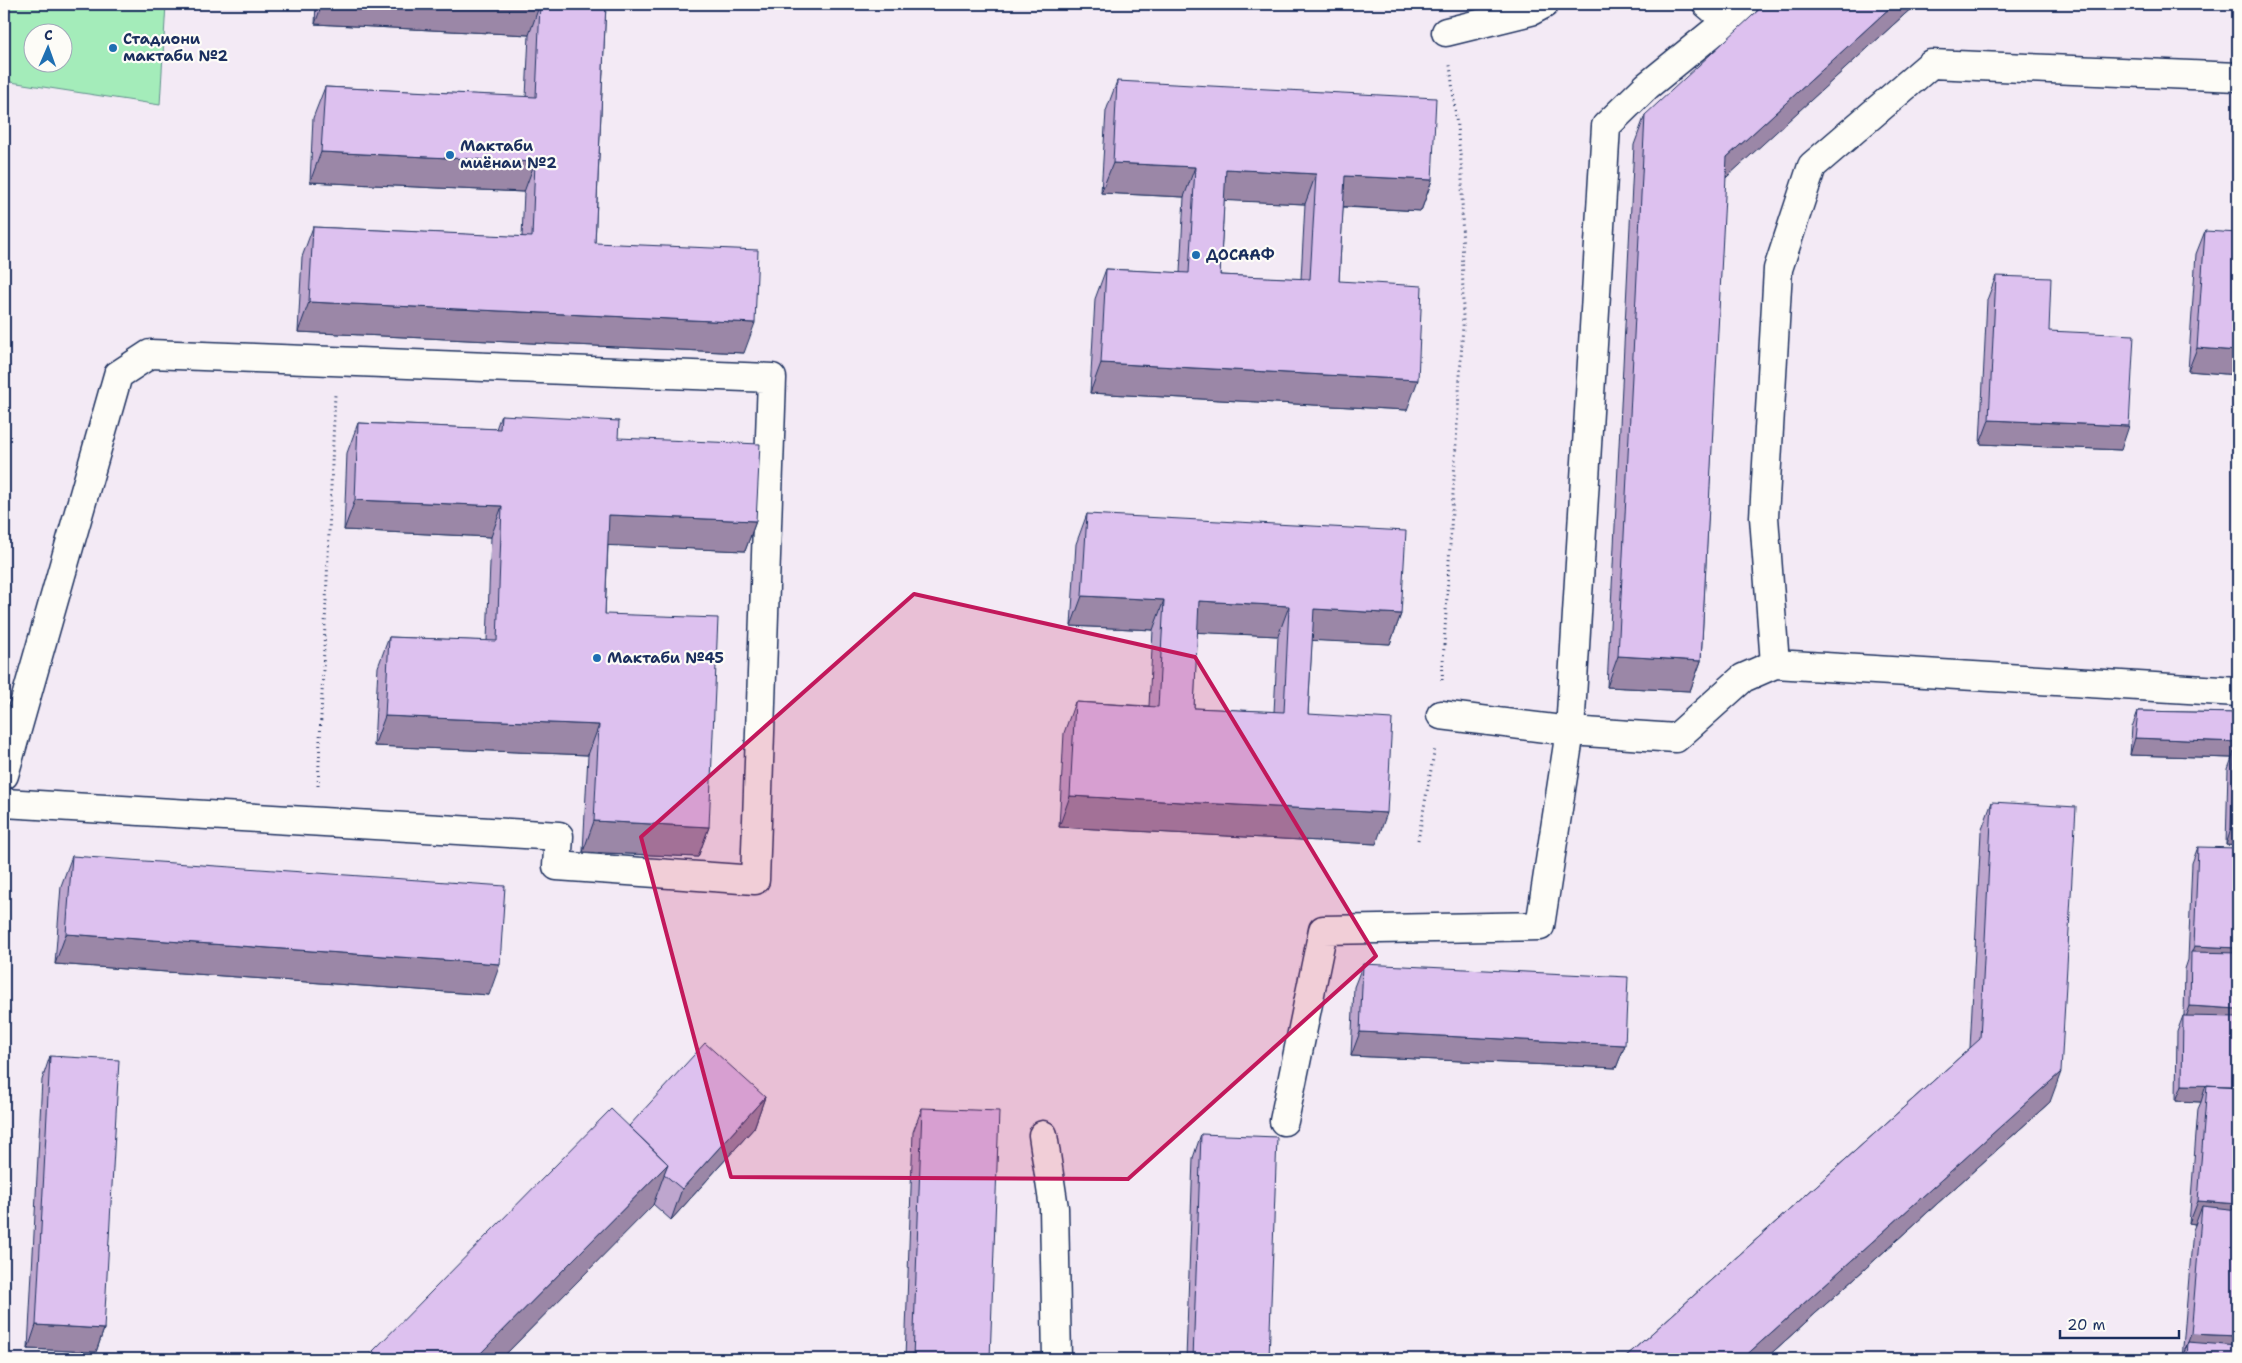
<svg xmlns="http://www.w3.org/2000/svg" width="2242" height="1363" viewBox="0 0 2242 1363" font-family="'Shantell Sans',sans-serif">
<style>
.green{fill:#a4ecba;stroke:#608e8c;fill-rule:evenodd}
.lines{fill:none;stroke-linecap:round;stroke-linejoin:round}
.street-casing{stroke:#1b2f5e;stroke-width:31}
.path{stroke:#1b2f5e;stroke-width:3;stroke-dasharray:1 4;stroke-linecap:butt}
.street{stroke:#fdfcf7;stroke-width:28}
.wall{fill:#bea6ce;stroke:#1b2f5e;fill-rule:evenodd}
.shaded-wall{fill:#9b87a7;stroke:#1b2f5e}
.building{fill:#ddc1ef;stroke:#1b2f5e;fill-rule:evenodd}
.marked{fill:#c2185b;fill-opacity:0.2;stroke:#c2185b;stroke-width:4;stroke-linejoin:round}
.poi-dot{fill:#1f6fb2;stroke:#fdfcf7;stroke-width:2}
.labels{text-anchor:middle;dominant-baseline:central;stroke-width:4.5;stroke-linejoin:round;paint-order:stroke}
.poi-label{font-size:15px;font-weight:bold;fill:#1b2f5e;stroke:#fdfcf7;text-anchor:start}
</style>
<rect width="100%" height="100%" fill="#f3eaf5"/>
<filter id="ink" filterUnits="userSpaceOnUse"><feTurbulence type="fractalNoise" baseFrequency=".02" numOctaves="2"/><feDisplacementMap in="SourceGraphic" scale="10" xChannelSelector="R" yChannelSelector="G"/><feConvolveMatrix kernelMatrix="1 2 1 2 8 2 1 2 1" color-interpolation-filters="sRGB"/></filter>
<g filter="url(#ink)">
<!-- green -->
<path class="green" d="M 4,4 L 166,4 L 160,105 L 4,81 ZM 32,32 L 62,32 L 62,62 L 32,62 Z"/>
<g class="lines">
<defs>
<path id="street" d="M 1707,4 L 1727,21
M 1446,32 L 1531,11 L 1544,4
M 2238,77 L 1931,64 L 1812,166 L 1778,269 L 1764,517 L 1775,664 L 2238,692
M 1441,715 L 1570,731 L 1676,738 L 1743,678 L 1775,664
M 4,775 L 118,375 L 150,354 L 772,378 L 755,880 L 557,866 L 559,836 L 4,803
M 1284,1121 L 1323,930 L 1540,926 L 1570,731 L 1606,126 L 1647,86 L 1727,21 L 1744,4
M 1043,1135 L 1054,1208 L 1057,1359"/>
</defs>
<!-- street casing -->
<use href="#street" class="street-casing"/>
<!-- path -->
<path class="path" d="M 1442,680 L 1463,325 L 1462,171 L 1450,65
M 318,786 L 335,395
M 1418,840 L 1435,748"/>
<!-- street -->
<use href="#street" class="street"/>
</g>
<!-- wall -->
<path class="wall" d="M 316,4 L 606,4 L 595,243 L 744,353 L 298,332 L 302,257 L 313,227 L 522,237 L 524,192 L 310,182 L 313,118 L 325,87 L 526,97 L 529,35 L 315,24 Z
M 1916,4 L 1725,178 L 1701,661 L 1690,691 L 1607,687 L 1634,145 L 1645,115 Z
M 1117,81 L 1432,180 L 1421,211 L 1343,207 L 1339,281 L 1407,410 L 1090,393 L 1095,299 L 1106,269 L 1180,273 L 1184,197 L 1101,193 L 1106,111 ZM 1224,200 L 1305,204 L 1301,279 L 1220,275 Z
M 2205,231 L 2238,375 L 2188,371 L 2196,254 Z
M 1996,276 L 2049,331 L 2121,450 L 1980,444 L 1987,300 Z
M 501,415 L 618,438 L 756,521 L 745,551 L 608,545 L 605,614 L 709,827 L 698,857 L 583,852 L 588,755 L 374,746 L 378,667 L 389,637 L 487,641 L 491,537 L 344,530 L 347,453 L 358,423 L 496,429 Z
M 1087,514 L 1401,614 L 1390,644 L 1312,640 L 1308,714 L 1376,844 L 1059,827 L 1064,733 L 1075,702 L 1149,706 L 1153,630 L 1071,626 L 1076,544 ZM 1197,632 L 1278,636 L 1274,712 L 1194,708 Z
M 2138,711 L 2238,713 L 2238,846 L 2226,845 L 2228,769 L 2232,758 L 2130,755 L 2132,727 Z
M 1992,802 L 2050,1102 L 1765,1359 L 1623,1359 L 1970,1048 L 1981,832 Z
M 2198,847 L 2238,1359 L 2182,1359 L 2193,1230 L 2195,1225 L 2189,1224 L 2198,1109 L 2201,1102 L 2176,1101 L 2177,1032 L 2183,1016 L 2184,1016 L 2185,969 L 2188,960 L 2192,863 Z
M 72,856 L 489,995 L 55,964 L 61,886 Z
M 1363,964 L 1625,1045 L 1616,1068 L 1351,1056 L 1354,987 Z
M 50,1056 L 104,1329 L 96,1352 L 28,1349 L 42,1080 Z
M 765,1097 L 754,1128 L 671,1220 L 653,1204 L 501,1359 L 370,1359 L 373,1351 L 629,1126 Z
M 922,1108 L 990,1359 L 905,1359 L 913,1132 Z
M 1201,1134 L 1269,1359 L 1186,1359 L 1193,1158 Z"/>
<!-- shaded-wall -->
<path class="shaded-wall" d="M 322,4 L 540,4 L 529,35 L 315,24 Z
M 1894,4 L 1916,4 L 1716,187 L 1727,157 Z
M 321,152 L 535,162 L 524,192 L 310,182 Z
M 1113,163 L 1195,167 L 1184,197 L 1101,193 Z
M 1226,169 L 1316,174 L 1305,204 L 1215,200 Z
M 1345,176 L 1432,180 L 1421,211 L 1334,206 Z
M 309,302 L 755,323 L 744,353 L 298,332 Z
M 2197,348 L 2238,351 L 2238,375 L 2188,371 Z
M 1101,363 L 1418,380 L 1407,410 L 1090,393 Z
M 1989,420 L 2129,426 L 2121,450 L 1980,444 Z
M 355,500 L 502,506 L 491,537 L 344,530 Z
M 609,515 L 756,521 L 745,551 L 598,545 Z
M 1082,596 L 1164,600 L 1153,630 L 1071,626 Z
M 1199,601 L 1289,606 L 1278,636 L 1188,632 Z
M 1314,609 L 1401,614 L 1390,644 L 1303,640 Z
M 1618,656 L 1701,661 L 1690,691 L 1607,687 Z
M 385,716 L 599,725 L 588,755 L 374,746 Z
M 2135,738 L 2238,742 L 2238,758 L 2234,752 L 2232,758 L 2130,755 Z
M 1070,796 L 1387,813 L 1376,844 L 1059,827 Z
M 594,821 L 709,827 L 698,857 L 583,852 Z
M 2231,829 L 2238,829 L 2238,846 L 2226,845 Z
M 66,934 L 500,964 L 489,995 L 55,964 Z
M 2194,946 L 2238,948 L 2238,964 L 2191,954 Z
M 2190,1006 L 2238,1009 L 2238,1026 L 2184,1023 Z
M 1360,1032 L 1625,1045 L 1616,1068 L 1351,1056 Z
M 2061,1072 L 2050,1102 L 1765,1359 L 1742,1359 Z
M 2182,1085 L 2206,1085 L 2201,1102 L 2176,1101 Z
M 765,1097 L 754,1128 L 671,1220 L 682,1189 Z
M 668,1164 L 653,1205 L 501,1359 L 475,1359 Z
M 2198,1201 L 2238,1204 L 2238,1228 L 2202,1206 L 2195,1225 L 2189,1224 Z
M 36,1325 L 104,1329 L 96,1352 L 28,1349 Z
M 2191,1334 L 2238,1336 L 2238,1359 L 2188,1342 L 2182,1358 Z"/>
<!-- building -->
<path class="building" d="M 531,4 L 606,4 L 595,243 L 758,250 L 755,323 L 309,302 L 313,227 L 532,237 L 535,162 L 321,152 L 325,87 L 536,97 L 540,4 Z
M 1765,4 L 1894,4 L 1727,157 L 1701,661 L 1618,656 L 1645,115 Z
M 1117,81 L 1436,98 L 1432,180 L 1345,176 L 1339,281 L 1422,286 L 1418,380 L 1101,363 L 1106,269 L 1189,273 L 1195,167 L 1113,163 ZM 1226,169 L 1316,174 L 1310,279 L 1220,275 Z
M 2205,231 L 2238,233 L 2238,351 L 2197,348 Z
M 1996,276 L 2051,278 L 2049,331 L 2134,335 L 2129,426 L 1989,420 Z
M 501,415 L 619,421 L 618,438 L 760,444 L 756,521 L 609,515 L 605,614 L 718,618 L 709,827 L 594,821 L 599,725 L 385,716 L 389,637 L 497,641 L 502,506 L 355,500 L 358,423 L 500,429 Z
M 1087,514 L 1406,531 L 1401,614 L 1314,609 L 1308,714 L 1392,719 L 1387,813 L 1070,796 L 1075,702 L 1158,707 L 1164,600 L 1082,596 ZM 1199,601 L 1289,606 L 1284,712 L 1194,708 Z
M 2138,711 L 2238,713 L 2238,742 L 2135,738 Z
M 2234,752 L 2238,752 L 2238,829 L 2231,829 Z
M 1992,802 L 2076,807 L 2061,1072 L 1742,1359 L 1623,1359 L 1980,1039 Z
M 2198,847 L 2238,848 L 2238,948 L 2194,946 Z
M 72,856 L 505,886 L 500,964 L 66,934 Z
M 2191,952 L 2238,953 L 2238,1009 L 2190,1006 Z
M 1363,964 L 1628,977 L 1625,1045 L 1360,1032 Z
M 2183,1016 L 2238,1017 L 2238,1086 L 2182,1085 Z
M 705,1043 L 765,1097 L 682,1189 L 664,1174 L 668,1164 L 629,1126 Z
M 50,1056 L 119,1060 L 104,1329 L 36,1325 Z
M 2207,1085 L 2238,1087 L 2238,1204 L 2198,1201 Z
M 922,1108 L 999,1111 L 990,1359 L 913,1359 Z
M 611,1109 L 668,1164 L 475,1359 L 381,1359 L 373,1351 Z
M 1201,1134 L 1277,1137 L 1269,1359 L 1193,1359 Z
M 2202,1206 L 2238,1210 L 2238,1336 L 2191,1334 Z
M 2188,1342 L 2238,1346 L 2238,1359 L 2187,1359 Z"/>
</g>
<!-- marked area -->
<path class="marked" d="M 914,594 L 1195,657 L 1376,956 L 1128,1179 L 731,1177 L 641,837 Z"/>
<!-- markers -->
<g class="poi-dot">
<circle cx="113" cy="48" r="5"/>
<circle cx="450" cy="155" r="5"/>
<circle cx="1196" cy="255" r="5"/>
<circle cx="597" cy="658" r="5"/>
</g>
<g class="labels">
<!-- poi labels -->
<g class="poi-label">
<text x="123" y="39">Стадиони<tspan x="123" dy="17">мактаби №2</tspan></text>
<text x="460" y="146">Мактаби<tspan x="460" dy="17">миёнаи №2</tspan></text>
<text x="1206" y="255">ДОСААФ</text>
<text x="607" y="658">Мактаби №45</text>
</g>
</g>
<!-- margin -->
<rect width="2242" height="1363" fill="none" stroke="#fdfcf7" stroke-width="20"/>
<rect x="10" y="10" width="2222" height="1343" fill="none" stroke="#1b2f5e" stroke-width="2" filter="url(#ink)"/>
<!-- north arrow -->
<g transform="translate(48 48) rotate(2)"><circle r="24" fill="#fdfcf7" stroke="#a3aaba"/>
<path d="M0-4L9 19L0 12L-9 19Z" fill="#1f6fb2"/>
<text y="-8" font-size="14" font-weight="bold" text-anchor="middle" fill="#1b2f5e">С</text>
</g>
<!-- scale -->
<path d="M2060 1330v8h119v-8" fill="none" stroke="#1b2f5e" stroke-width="2.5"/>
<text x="2067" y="1330" font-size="15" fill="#1b2f5e" stroke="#fdfcf7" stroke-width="4" paint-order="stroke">20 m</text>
</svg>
